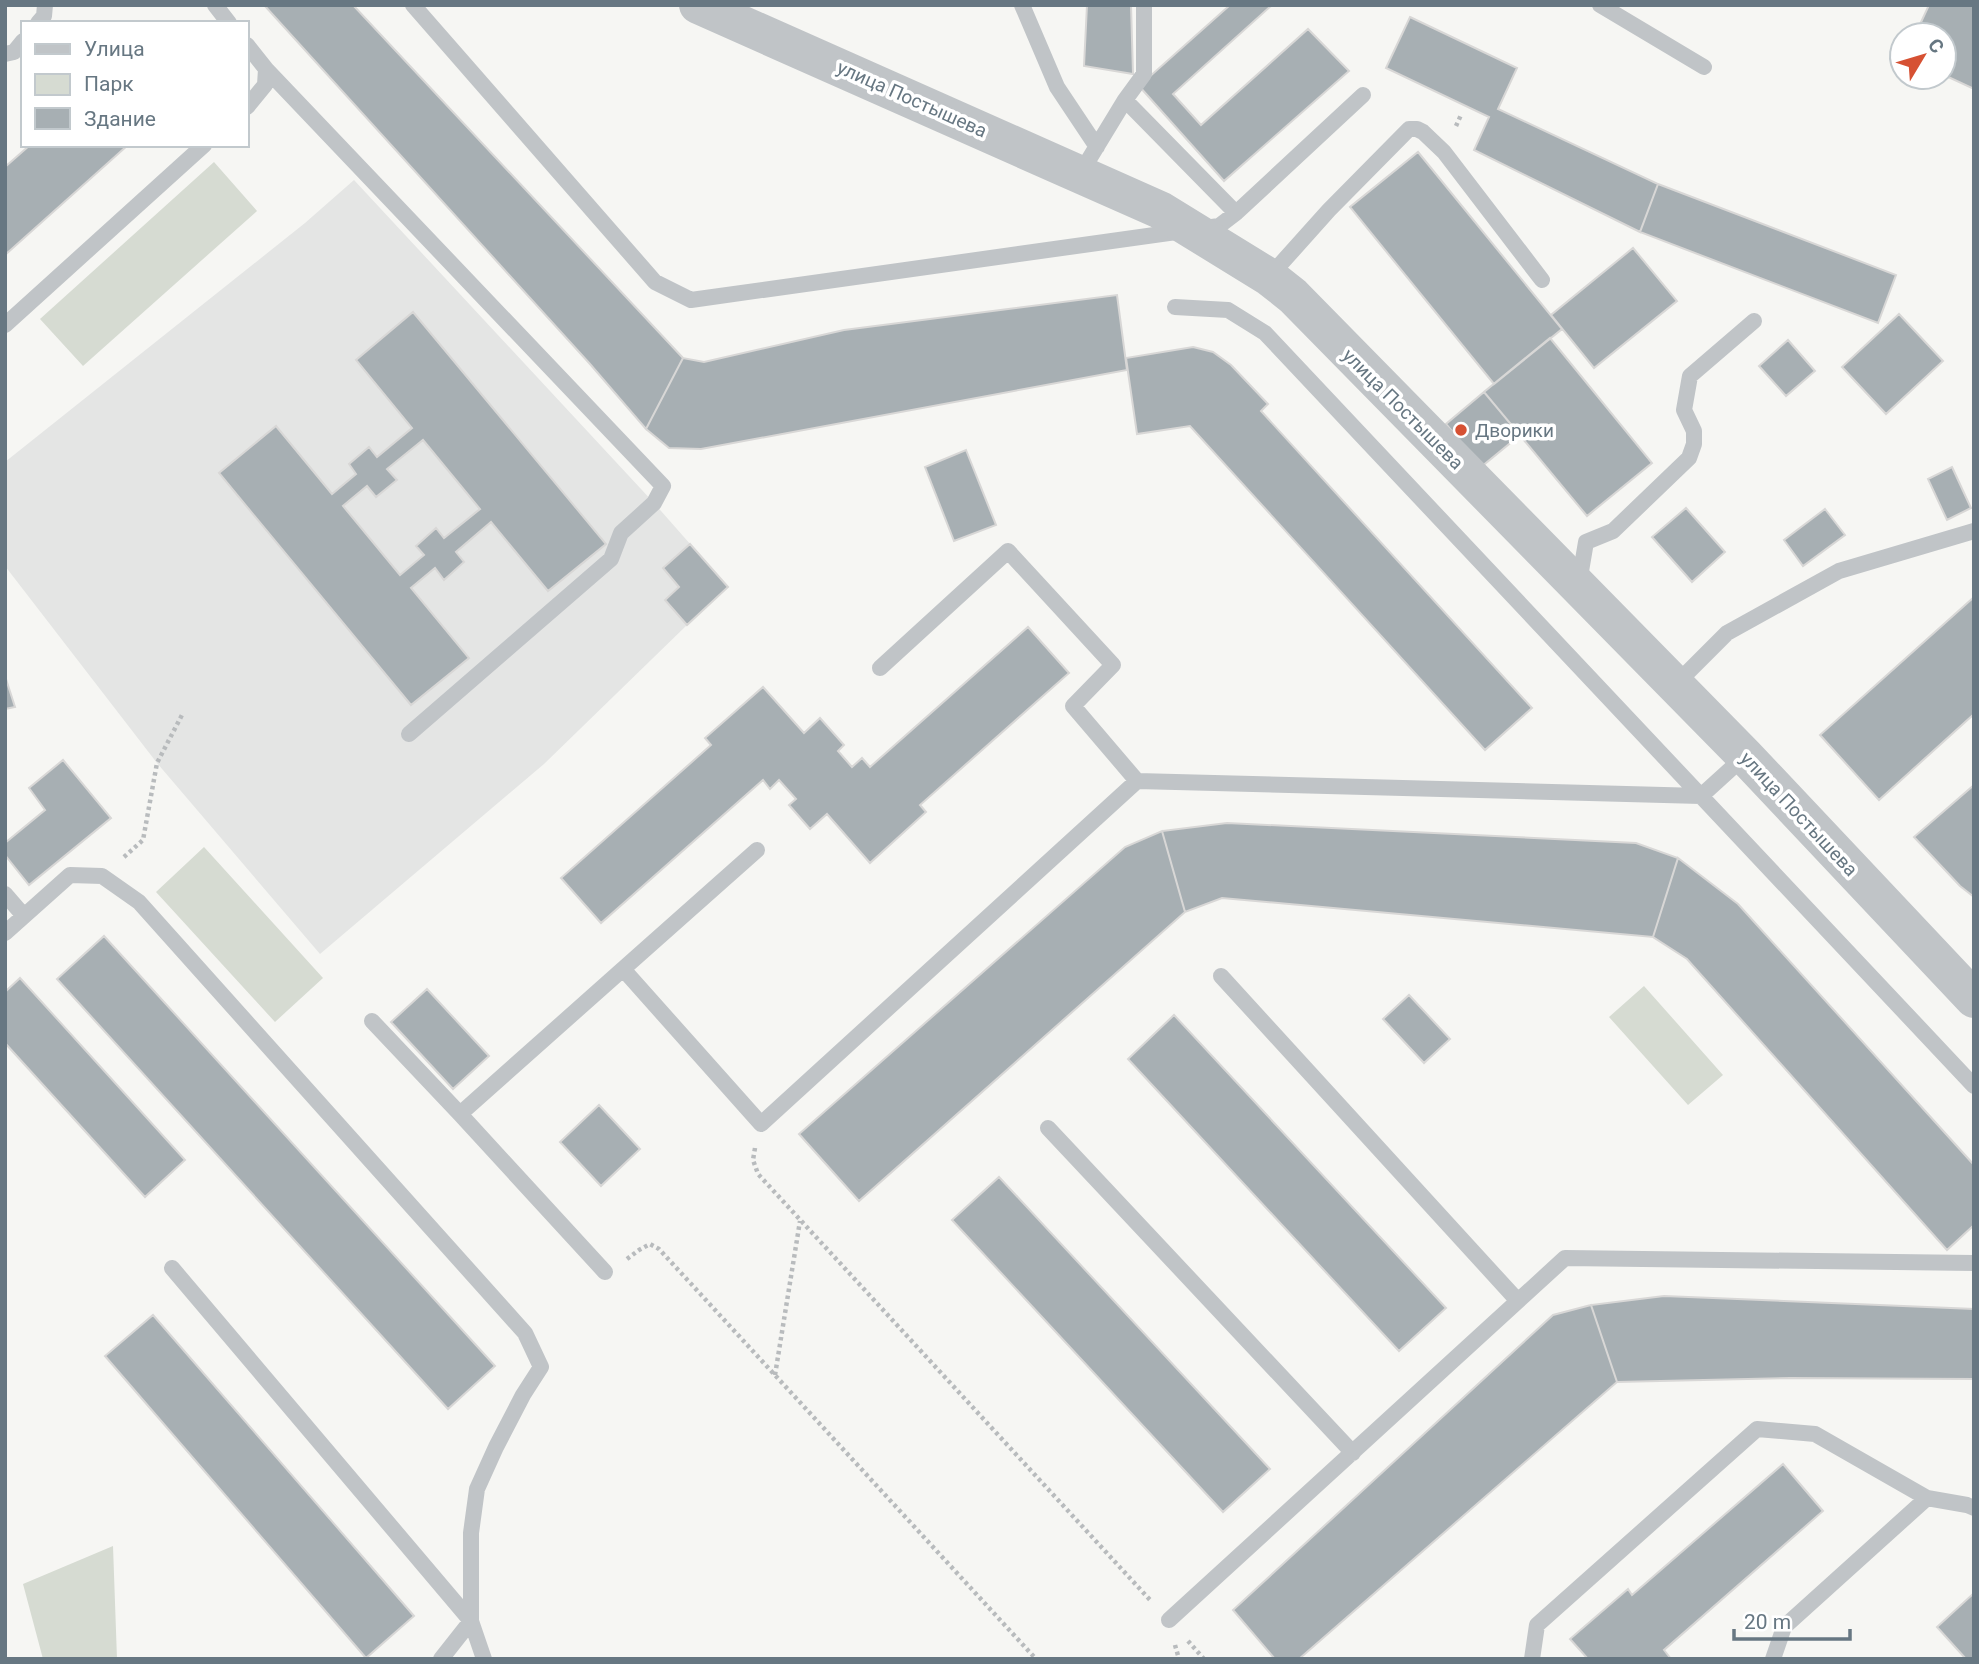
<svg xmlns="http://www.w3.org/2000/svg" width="1979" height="1664" viewBox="0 0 1979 1664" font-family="Roboto,sans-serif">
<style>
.built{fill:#e4e5e4}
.green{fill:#d6dbd2}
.building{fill:#a7afb3;stroke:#d8d7d6;stroke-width:2;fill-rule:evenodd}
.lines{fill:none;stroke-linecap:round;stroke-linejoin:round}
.path{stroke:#b8bbbd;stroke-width:4.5;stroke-dasharray:3.5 3.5;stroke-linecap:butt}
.service{stroke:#c0c4c7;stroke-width:16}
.tertiary{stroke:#c0c4c7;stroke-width:38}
.poi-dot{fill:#d65133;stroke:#fff;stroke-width:2.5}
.labels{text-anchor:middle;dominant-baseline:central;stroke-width:7;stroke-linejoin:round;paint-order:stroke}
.street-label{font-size:19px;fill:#677782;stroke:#fff}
.poi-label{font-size:19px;fill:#677782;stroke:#fff;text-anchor:start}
</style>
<rect width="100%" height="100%" fill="#f6f6f3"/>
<!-- built -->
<path class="built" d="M 354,180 L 654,503 L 728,587 L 687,625 L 544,764 L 320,954 L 157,763 L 5,566 L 5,462 L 305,223 Z"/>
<!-- green -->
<path class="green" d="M 214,162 L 257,211 L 83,366 L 40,319 Z
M 204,847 L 323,978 L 275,1022 L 156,892 Z
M 1644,986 L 1723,1075 L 1688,1105 L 1609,1017 Z
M 113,1546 L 117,1659 L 43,1659 L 23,1584 Z"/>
<!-- building -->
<path class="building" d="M 264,5 L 353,5 L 683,358 L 646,429 L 590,364 Z
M 1087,5 L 1131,5 L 1133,74 L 1084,66 Z
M 1230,5 L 1272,5 L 1173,94 L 1201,125 L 1308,29 L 1349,71 L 1224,181 L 1139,86 Z
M 1929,5 L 1974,5 L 1974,89 L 1944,75 L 1944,35 L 1915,35 Z
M 1410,17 L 1517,68 L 1498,109 L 1658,184 L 1640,232 L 1474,150 L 1489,117 L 1386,68 Z
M 30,145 L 128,145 L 5,255 L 5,167 Z
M 1418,152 L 1562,329 L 1494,384 L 1350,207 Z
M 1658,184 L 1896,275 L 1878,323 L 1640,232 Z
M 1633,248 L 1677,301 L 1594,368 L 1551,315 Z
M 1117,295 L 1127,370 L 701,449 L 669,448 L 646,429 L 683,358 L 704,362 L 844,330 Z
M 413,312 L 606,544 L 548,591 L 491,522 L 456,552 L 464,562 L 444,580 L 435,568 L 411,588 L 469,658 L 411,705 L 219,473 L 276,426 L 332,494 L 356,474 L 349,464 L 369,447 L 377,457 L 412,428 L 356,360 ZM 423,440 L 480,509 L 444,538 L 436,528 L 416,546 L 424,555 L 400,575 L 343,506 L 367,486 L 376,497 L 397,480 L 387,469 Z
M 1899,314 L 1943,361 L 1886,414 L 1842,367 Z
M 1550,338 L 1652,463 L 1587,516 L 1484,392 Z
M 1788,340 L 1815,371 L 1786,396 L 1759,366 Z
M 1193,347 L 1213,352 L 1231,365 L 1268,404 L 1261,411 L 1532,708 L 1485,750 L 1190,426 L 1137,434 L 1126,358 Z
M 1484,392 L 1520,435 L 1481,467 L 1446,424 Z
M 966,450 L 996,525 L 954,541 L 925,467 Z
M 1952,467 L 1971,508 L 1947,520 L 1928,479 Z
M 1686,508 L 1725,552 L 1692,582 L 1652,537 Z
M 1825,509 L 1845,535 L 1803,566 L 1784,540 Z
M 690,544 L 728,587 L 687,625 L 665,600 L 679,587 L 663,568 Z
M 1974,597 L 1974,714 L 1879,800 L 1820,735 Z
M 1028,627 L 1069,673 L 920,805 L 926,812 L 870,863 L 827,814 L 810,829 L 789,805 L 796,799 L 779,780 L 770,789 L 763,780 L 601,923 L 561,878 L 711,745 L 705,738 L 763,687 L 804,733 L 820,718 L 844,745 L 838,751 L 852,767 L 862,758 L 870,767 Z
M 5,676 L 15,707 L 5,709 Z
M 63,760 L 111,818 L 29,885 L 5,855 L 5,843 L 45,810 L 29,788 Z
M 1974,785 L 1974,897 L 1960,886 L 1914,837 Z
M 1227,823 L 1636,843 L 1678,858 L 1653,937 L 1222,898 L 1185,912 L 1162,831 Z
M 1162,831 L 1185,912 L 859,1201 L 799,1134 L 1125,847 Z
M 1678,858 L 1738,904 L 1974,1165 L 1974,1225 L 1947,1250 L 1687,959 L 1653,937 Z
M 104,936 L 495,1366 L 448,1409 L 57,979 Z
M 20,978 L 185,1160 L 145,1197 L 5,1043 L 5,992 Z
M 427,989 L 489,1056 L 453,1089 L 391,1022 Z
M 1409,995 L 1450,1039 L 1424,1063 L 1383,1019 Z
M 1174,1015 L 1446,1308 L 1399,1351 L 1128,1059 Z
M 599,1105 L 640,1149 L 601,1186 L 560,1142 Z
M 999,1177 L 1270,1469 L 1223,1512 L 952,1220 Z
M 1664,1296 L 1974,1309 L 1974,1379 L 1790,1378 L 1617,1382 L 1591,1305 Z
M 1591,1305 L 1617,1382 L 1299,1659 L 1275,1659 L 1233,1610 L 1553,1315 Z
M 153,1315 L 414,1616 L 366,1658 L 105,1356 Z
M 1783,1464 L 1823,1511 L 1664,1650 L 1671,1659 L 1588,1659 L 1570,1639 L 1628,1589 L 1632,1595 Z
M 1974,1593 L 1974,1659 L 1966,1659 L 1937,1627 Z"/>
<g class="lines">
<!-- path -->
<path class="path" d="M 1456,126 L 1461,115
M 124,857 L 143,840 L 157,763 L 183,713
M 755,1148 L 753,1160 L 758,1174 L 1151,1601
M 627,1259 L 639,1250 L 650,1244 L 659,1249 L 1036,1659
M 775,1375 L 800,1221
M 1188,1641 L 1204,1659
M 1175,1645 L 1179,1659"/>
<!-- service -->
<path class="service" d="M 215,5 L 229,23
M 413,5 L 655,282 L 691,300 L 1219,226 L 1236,213 L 1363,95
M 1022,5 L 1057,87 L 1097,147
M 1600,5 L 1704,67
M 38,23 L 44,16 L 45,5
M 247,45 L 266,69 L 265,85 L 247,107
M 5,54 L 14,52 L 23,41
M 266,69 L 663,486 L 654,503 L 621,533 L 611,559 L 409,734
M 1125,100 L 1236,213
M 1080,174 L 1125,100 L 1144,74 L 1144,5
M 1269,277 L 1329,210 L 1409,129 L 1417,129 L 1423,132 L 1444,152 L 1542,280
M 1175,307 L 1228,310 L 1265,333 L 1974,1086
M 5,325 L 204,145
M 1579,583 L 1586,542 L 1613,531 L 1689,458 L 1694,444 L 1694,431 L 1684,410 L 1690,376 L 1754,321
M 880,668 L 1008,551 L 1113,665 L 1073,706 L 1137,781
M 1675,685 L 1727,633 L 1839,571 L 1974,531
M 757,850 L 623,969 L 761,1124 L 1137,781 L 1701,796 L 1745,756
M 5,894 L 24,916
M 5,933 L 70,875 L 102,876 L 139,902 L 525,1333 L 541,1367 L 523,1395 L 496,1447 L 477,1489 L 471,1533 L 471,1621 L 484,1659
M 1221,976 L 1518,1301
M 372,1021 L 460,1114 L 605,1272
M 460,1114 L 623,969
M 1048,1128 L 1353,1453
M 172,1268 L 471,1621 L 441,1659
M 1169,1620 L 1565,1258 L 1974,1263
M 1532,1659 L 1537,1625 L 1757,1429 L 1815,1434 L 1927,1498
M 1773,1659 L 1784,1627 L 1927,1498 L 1967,1505 L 1974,1508"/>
<!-- tertiary -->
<path class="tertiary" d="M 698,5 L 1160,210 L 1269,277 L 1293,296 L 1745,756 L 1974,999"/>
</g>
<!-- markers -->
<circle class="poi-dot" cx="1461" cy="430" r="7"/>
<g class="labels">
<!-- street labels -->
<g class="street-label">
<text transform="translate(912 99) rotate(24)">улица Постышева</text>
<text transform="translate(1403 409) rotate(45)">улица Постышева</text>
<text transform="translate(1799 814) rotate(47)">улица Постышева</text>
</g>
<!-- poi labels -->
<g class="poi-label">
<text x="1475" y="430">Дворики</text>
</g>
</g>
<!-- border -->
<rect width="1979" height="1664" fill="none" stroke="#677782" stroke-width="14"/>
<!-- legend -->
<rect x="21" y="21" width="228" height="126" fill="#ffffff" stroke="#c2c9cd" stroke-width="2"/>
<rect x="35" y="44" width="35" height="10" fill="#c0c4c7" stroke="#c2c9cd" stroke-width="2"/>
<text x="84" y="56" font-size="21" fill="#677782">Улица</text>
<rect x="35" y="74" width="35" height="21" fill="#d6dbd2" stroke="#c2c9cd" stroke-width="2"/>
<text x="84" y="91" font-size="21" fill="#677782">Парк</text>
<rect x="35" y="108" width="35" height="21" fill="#a7afb3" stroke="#c2c9cd" stroke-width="2"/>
<text x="84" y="126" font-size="21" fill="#677782">Здание</text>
<!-- north arrow -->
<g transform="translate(1923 56) rotate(52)"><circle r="33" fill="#ffffff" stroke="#c2c9cd" stroke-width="2"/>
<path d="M0-5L12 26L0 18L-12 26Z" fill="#d65133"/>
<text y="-10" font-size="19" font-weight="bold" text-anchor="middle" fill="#677782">С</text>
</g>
<!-- scale -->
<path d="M1734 1629v10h116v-10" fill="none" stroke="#677782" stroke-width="3.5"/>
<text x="1744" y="1629" font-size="21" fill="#677782" stroke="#ffffff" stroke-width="5" paint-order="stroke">20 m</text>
</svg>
